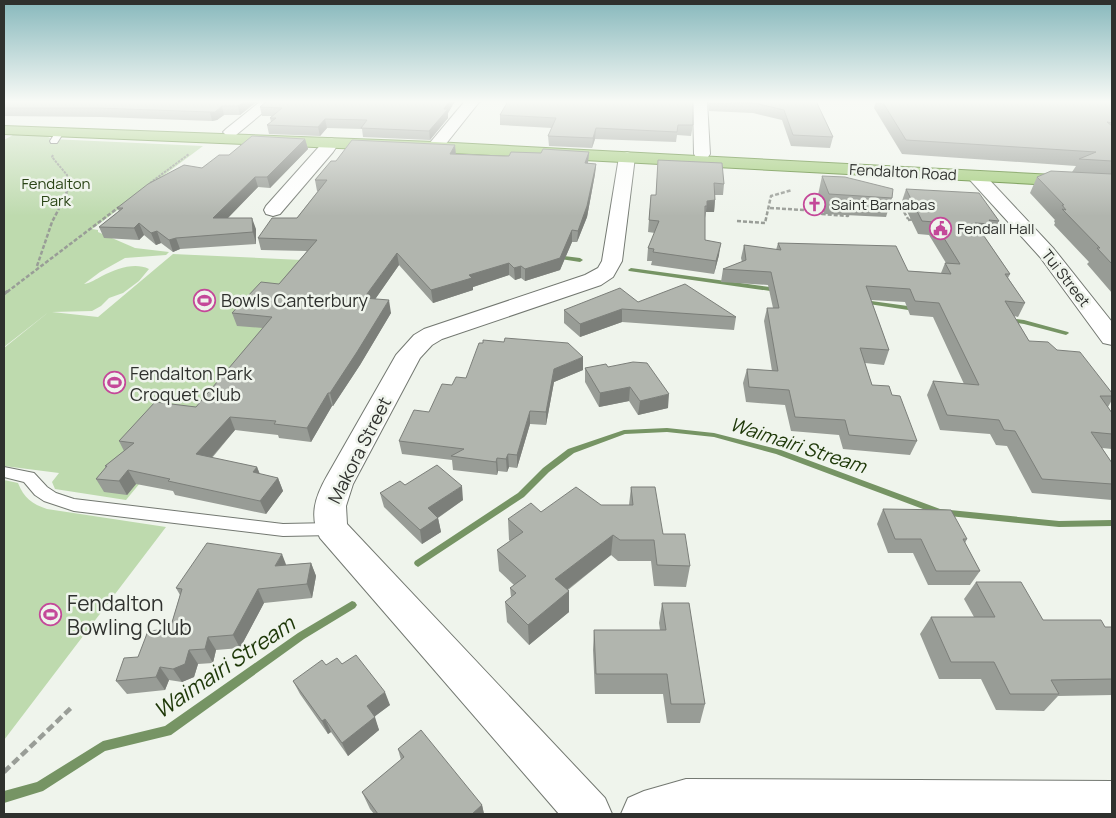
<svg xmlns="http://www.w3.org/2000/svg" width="1116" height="818" viewBox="0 0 1116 818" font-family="Manrope,sans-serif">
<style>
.green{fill:#bedaae}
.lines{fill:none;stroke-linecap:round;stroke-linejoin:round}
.stream{fill:#769464;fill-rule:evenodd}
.service-casing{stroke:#737871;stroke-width:2}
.minor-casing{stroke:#737871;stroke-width:2}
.tertiary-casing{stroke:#737871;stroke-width:2}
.primary-casing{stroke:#507e24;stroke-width:2}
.path-far3{stroke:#999d97;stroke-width:2;stroke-dasharray:2.5 1;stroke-linecap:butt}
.path-far2{stroke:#999d97;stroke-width:2.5;stroke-dasharray:4 2;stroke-linecap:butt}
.path-far1{stroke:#999d97;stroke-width:3;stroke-dasharray:4.5 2.5;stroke-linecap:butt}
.path{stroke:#999d97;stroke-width:4.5;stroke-dasharray:8 4;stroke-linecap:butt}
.service{fill:#fff;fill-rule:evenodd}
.minor{fill:#fff;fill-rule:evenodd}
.tertiary{fill:#fff;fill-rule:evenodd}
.primary{fill:#a1cb79;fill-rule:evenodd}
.wall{fill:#989c96}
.shaded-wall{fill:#7c7f7a}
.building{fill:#b1b5ae;stroke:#7c7f7a}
.labels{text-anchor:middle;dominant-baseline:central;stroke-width:5;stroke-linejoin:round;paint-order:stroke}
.far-street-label{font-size:15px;fill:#2f312e;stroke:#eff4ec}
.far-park-label{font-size:15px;fill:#2a4416;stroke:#eff4ec}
.far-poi-label{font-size:15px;fill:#2f312e;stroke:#eff4ec;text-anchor:start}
.poi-label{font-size:18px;fill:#2f312e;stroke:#eff4ec;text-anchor:start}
.street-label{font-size:18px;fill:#2f312e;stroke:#eff4ec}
.water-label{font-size:19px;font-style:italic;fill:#1d3707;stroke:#eff4ec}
.near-poi-label{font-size:21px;fill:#2f312e;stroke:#eff4ec;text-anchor:start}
.near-water-label{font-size:22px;font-style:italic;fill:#1d3707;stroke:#eff4ec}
</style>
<rect width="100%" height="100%" fill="#eff4ec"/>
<!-- green -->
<path class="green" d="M 13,135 L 47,136 L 51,139 L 203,146 L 92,229 L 98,230 L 98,232 L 135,248 L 169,252 L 166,255 L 125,258 L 100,272 L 84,284 C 91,283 96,279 102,276 C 117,269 134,262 149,269 L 139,281 L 123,293 L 109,298 L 101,306 L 92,311 L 52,312 L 98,317 L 173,254 L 323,261 L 126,500 L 55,489 L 52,482 L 59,473 L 4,466 L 4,348 L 50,311 L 4,347 L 4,140 Z
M 4,480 L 18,483 C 24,498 32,504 47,509 L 166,527 L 4,740 Z"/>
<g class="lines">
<!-- stream -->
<path class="stream" d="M 556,255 L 580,258 L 583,260 L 580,262 L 554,258 L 553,257 Z
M 631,268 L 777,288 L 780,290 L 777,292 L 629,271 L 628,270 Z
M 864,300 L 915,307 L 918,309 L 915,311 L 862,303 L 862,301 Z
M 1008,318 L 1024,320 L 1068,332 L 1069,333 L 1066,335 L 1024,324 L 1006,321 L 1005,320 L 1006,319 Z
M 667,428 L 714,433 L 781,450 L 940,509 L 1059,521 L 1112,520 L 1112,526 L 1059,527 L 939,515 L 776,454 L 714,437 L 667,432 L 625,434 L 574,453 L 549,472 L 524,497 L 421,565 L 418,567 L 415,565 L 414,563 L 415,561 L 518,493 L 543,468 L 568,449 L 624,430 Z
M 352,601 L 355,602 L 357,605 L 355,608 L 304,639 L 171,735 L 105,751 L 43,791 L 4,803 L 4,791 L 37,782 L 103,741 L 165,726 L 298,633 Z"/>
<defs>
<path id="service" d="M 57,130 L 64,132 L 57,143 L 51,143 L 50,141 Z
M 4,467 L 34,473 L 47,487 L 56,493 L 74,499 L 283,524 L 332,523 L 338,524 L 340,529 L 338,534 L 332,535 L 283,536 L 74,511 L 44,501 L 35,495 L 24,482 L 4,477 Z"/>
<path id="minor" d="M 261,101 L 277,101 L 236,135 L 226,135 L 223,132 L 226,129 Z
M 693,101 L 707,101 L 710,154 L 708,157 L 696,157 L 694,154 Z
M 331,138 L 337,140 L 339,143 L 333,152 L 280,214 L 273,216 L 266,214 L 264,210 L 266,206 L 325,140 Z
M 627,152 L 633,154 L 635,157 L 622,261 L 613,277 L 601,285 L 442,339 L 432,345 L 420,358 L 353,484 L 346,506 L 347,524 L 605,798 L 612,814 L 559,814 L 320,538 C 309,516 315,497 327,476 L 396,355 L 414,335 L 424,329 L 585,275 L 598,268 L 602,261 L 619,157 L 621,154 Z
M 976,171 L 982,172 L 1054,249 L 1112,322 L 1112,345 L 1103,343 L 1040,257 L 970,180 L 967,176 L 970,172 Z
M 686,779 L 1112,781 L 1112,814 L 621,814 L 628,798 L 644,791 Z"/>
<path id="tertiary" d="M 465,101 L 480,101 L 441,150 L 429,150 L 427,147 L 429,144 Z"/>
<path id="primary" d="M 4,126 L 435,142 L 1112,178 L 1112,188 L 435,152 L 4,134 Z"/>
</defs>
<!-- service casing -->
<use href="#service" class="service-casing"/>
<!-- minor casing -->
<use href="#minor" class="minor-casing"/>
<!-- tertiary casing -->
<use href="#tertiary" class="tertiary-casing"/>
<!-- primary casing -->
<use href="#primary" class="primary-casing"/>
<!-- path-far3 -->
<path class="path-far3" d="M 53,155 L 52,157 L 67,175 L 68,185
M 150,183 L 189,154"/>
<!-- path-far2 -->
<path class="path-far2" d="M 770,208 L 821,211 L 822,214 L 848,216 L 848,214
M 904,212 L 908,219
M 908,220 L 915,219
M 737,221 L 765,223 L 771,196 L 792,190
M 37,266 L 52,222 L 66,195 L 68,184
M 7,292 L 119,207"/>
<!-- path-far1 -->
<path class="path-far1" d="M 4,294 L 9,290"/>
<!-- path -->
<path class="path" d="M 4,772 L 71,708"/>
<!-- service -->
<use href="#service" class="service"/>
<!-- minor -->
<use href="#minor" class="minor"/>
<!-- tertiary -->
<use href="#tertiary" class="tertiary"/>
<!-- primary -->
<use href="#primary" class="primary"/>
</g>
<!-- wall -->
<path class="wall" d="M 4,101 L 258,101 L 240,115 L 224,115 L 217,120 L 212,121 L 101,117 L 4,116 Z
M 267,101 L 455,101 L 448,113 L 448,118 L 430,140 L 363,137 L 362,129 L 327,128 L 320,136 L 269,134 L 267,125 L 271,122 L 270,118 L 272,116 L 262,116 L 260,107 Z
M 707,101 L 816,101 L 833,137 L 830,148 L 791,146 L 782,120 L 753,113 L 709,111 Z
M 876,101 L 1112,101 L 1112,293 L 1087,264 L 1089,262 L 1054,225 L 1055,223 L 1054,221 L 1055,220 L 1030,193 L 1037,177 L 1072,172 L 1076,166 L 902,154 L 874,108 Z
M 500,115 L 693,125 L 691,136 L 677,135 L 676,142 L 595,139 L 592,148 L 549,146 L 548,136 L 552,128 L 500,125 Z
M 305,139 L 308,149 L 270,188 L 258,187 L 228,218 L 256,229 L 256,244 L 180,249 L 173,252 L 161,243 L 156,245 L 144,235 L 139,240 L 104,238 L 99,227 L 119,211 L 117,208 L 229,155 Z
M 589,152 L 588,163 L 596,164 L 595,174 L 587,217 L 577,242 L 572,242 L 560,270 L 525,281 L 521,278 L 515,280 L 509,275 L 473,287 L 473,290 L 433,303 L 399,265 L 375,299 L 391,313 L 360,365 L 333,406 L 332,406 L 311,442 L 279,438 L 278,435 L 235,430 L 212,458 L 257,467 L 260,474 L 278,478 L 283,491 L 266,514 L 175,495 L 173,491 L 136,484 L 127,495 L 104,492 L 96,479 L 106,467 L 105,466 L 124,451 L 119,441 L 196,407 L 263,328 L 237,326 L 232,313 L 279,284 L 307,251 L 261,250 L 258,238 L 297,218 L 318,191 L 317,191 L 315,180 L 336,161 L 456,154 L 504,156 L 541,153 Z
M 658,160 L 724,184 L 723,195 L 715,195 L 715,200 L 714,212 L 706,212 L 705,218 L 705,240 L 719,255 L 714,274 L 651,265 L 652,261 L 647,261 L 648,248 L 655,233 L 648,232 L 651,195 L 656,195 Z
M 822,176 L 892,198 L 886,217 L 824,214 L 818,195 Z
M 906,189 L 999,221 L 994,233 L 988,233 L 987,236 L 984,236 L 1010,274 L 1008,278 L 1025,303 L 1018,317 L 1014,316 L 1029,341 L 1057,350 L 1112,393 L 1112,400 L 1108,407 L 1112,413 L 1112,449 L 1102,448 L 1112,463 L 1112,500 L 1032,493 L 1007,446 L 996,445 L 990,434 L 940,430 L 927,395 L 933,381 L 964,384 L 933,317 L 910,315 L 905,302 L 871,300 L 889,350 L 884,365 L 865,363 L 872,385 L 892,395 L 917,441 L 910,455 L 843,449 L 839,435 L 791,431 L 785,405 L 746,402 L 743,383 L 747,369 L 772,371 L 764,321 L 767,308 L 773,308 L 768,285 L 721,282 L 723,269 L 742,262 L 741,258 L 744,245 L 776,250 L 778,243 L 908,271 L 941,273 L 945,263 L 946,263 L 929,235 L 918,234 L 902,201 Z
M 638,302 L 736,317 L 734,330 L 622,322 L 580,337 L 564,323 L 564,310 Z
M 483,343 L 583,370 L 554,382 L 546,425 L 530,424 L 517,468 L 509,467 L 507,472 L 498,471 L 497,475 L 453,470 L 452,460 L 402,454 L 399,441 L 429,412 L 452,385 L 466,378 Z
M 608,367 L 668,408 L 638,415 L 629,401 L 599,407 L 585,382 L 585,368 Z
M 405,485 L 463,500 L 438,518 L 441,532 L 422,544 L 384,507 L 380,493 Z
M 631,487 L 663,534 L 690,566 L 686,587 L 654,586 L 651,561 L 618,561 L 611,555 L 568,590 L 569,591 L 569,612 L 529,645 L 507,622 L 505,602 L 511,597 L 510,588 L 514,585 L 499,571 L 497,550 L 510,541 L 509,540 L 508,519 L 541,512 L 601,505 L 629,505 Z
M 883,509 L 967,539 L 965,543 L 980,571 L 970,585 L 928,585 L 913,553 L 888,553 L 877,524 Z
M 311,563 L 316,576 L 312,598 L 264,603 L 240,648 L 216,650 L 213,663 L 198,664 L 194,677 L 182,682 L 169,680 L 165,690 L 127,694 L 116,681 L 138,657 L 170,629 L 180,595 L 176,588 L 286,565 Z
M 976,582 L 1043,620 L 1105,627 L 1112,627 L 1112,695 L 1058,696 L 1044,711 L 996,710 L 981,679 L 939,679 L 920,634 L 931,617 L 974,617 L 964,599 Z
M 662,603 L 705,704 L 700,723 L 667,723 L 663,694 L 595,694 L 593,650 L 594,630 L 660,630 L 659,623 Z
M 342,664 L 390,705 L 374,717 L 379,730 L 348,756 L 331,732 L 328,734 L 300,694 L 293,681 L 326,665 Z
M 398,749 L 482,805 L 484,814 L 374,814 L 370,809 L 362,792 L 401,760 Z"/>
<!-- shaded-wall -->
<path class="shaded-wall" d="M 245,101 L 258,101 L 240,115 L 238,106 Z
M 449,101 L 455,101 L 448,113 L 448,118 L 430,140 L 429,131 Z
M 222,106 L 224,115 L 217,120 L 212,121 L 210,112 Z
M 325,119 L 327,128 L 320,136 L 318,127 Z
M 596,128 L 595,139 L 592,148 L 593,138 Z
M 305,139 L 308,149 L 270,188 L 267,177 Z
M 455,145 L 456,155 L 450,154 Z
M 589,152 L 588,162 L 585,174 L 585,163 Z
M 596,164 L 595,174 L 587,217 L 577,242 L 578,231 Z
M 255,177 L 258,187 L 217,229 L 213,218 Z
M 715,200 L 714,212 L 706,212 L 707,201 Z
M 252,218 L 256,229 L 256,244 L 253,232 Z
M 139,223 L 144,235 L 139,240 L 134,228 Z
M 572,230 L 572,242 L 560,270 L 525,281 L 525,269 Z
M 157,231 L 161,243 L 156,245 L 151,233 Z
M 176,238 L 180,249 L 173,252 L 169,240 Z
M 721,243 L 719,255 L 714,274 L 716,261 Z
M 397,253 L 399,265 L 367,311 L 364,298 Z
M 509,263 L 509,275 L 473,287 L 473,290 L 433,303 L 431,290 L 469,275 Z
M 521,266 L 521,278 L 515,280 L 514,268 Z
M 389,300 L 391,313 L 360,365 L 333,406 L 330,393 Z
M 622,309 L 622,322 L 580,337 L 580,324 Z
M 583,357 L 583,370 L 554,382 L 546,425 L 546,412 L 554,369 Z
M 630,387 L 629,401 L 599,407 L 600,393 Z
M 328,393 L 332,406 L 311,442 L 307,428 Z
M 669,394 L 668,408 L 638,415 L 640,401 Z
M 530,411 L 530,424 L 517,468 L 517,455 Z
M 230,417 L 235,430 L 202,468 L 196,454 Z
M 508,454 L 509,467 L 507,472 L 506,459 Z
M 497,458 L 498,471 L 497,475 L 496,462 Z
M 257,467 L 262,481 L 253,472 Z
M 128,470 L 136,484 L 127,495 L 119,481 Z
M 278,478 L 283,491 L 266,514 L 260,501 Z
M 462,486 L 463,500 L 430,523 L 428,508 Z
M 438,518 L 441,532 L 422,544 L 420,530 Z
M 613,535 L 611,555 L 555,599 L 555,579 Z
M 282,554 L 287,567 L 275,566 Z
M 311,563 L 316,576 L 312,598 L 307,584 Z
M 258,589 L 264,603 L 240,648 L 233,635 Z
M 569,591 L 569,612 L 529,645 L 528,625 Z
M 208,637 L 216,650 L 213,663 L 205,649 Z
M 189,650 L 198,664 L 194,677 L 182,682 L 173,669 Z
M 160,667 L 169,680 L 165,690 L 156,677 Z
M 385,692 L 390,705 L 371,719 L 367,706 Z
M 375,717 L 379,730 L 348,756 L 342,743 Z
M 325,719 L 331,732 L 328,734 L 322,721 Z
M 482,805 L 484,814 L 472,814 Z"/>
<!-- building -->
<path class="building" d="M 4,101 L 245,101 L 238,106 L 222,106 L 215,112 L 210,112 L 98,108 L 4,108 Z
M 267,101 L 449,101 L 444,109 L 448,109 L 429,131 L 361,128 L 367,120 L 325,119 L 318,127 L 267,125 L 276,118 L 270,118 L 282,108 L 260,107 Z
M 508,101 L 693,101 L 693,125 L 678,125 L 677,132 L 596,128 L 593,138 L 548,136 L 556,118 L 500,115 Z
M 717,101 L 816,101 L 833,137 L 793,135 L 784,110 L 754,103 Z
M 882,101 L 1112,101 L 1112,123 L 1107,122 L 1112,126 L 1112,161 L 1079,159 L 1096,152 L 906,140 Z
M 252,136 L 305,139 L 267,177 L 255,177 L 213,218 L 252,218 L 253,232 L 176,238 L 169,240 L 157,231 L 151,233 L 139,223 L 134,228 L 99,227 L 123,208 L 117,208 L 148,184 L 184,165 L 202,168 L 219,155 L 229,155 Z
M 352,140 L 455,145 L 450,154 L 504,156 L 509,156 L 511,152 L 541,153 L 543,149 L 589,152 L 585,163 L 596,164 L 587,206 L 578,231 L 572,230 L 560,258 L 525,269 L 521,266 L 514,268 L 509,263 L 469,275 L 472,278 L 431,290 L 397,253 L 364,298 L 389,300 L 357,352 L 330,393 L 328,393 L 307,428 L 274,424 L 276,421 L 230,417 L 196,454 L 257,467 L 253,472 L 278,478 L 260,501 L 168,481 L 170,479 L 128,470 L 119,481 L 96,479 L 107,466 L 105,466 L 134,443 L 119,441 L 155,402 L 196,407 L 272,317 L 232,313 L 261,282 L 279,284 L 317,240 L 258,238 L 272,218 L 297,218 L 327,180 L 315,180 L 331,161 L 336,161 Z
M 658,160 L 722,163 L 724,184 L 714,183 L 715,200 L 707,201 L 707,206 L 705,206 L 705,240 L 721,243 L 716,261 L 653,252 L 654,249 L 648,248 L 659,221 L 649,220 L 651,195 L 656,195 Z
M 1051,171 L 1112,174 L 1112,264 L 1097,248 L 1100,248 L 1062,209 L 1066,210 L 1062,205 L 1064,205 L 1037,177 Z
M 822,176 L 845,177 L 893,189 L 892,198 L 829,194 Z
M 906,189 L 979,193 L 999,221 L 989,220 L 992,224 L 975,223 L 1010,274 L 1005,274 L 1025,303 L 1005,301 L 1029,341 L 1048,342 L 1057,350 L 1080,352 L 1112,393 L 1112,396 L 1100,396 L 1112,413 L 1112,434 L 1091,432 L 1112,463 L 1112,484 L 1042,479 L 1015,431 L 1004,430 L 999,420 L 947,415 L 933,381 L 979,385 L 939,303 L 915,301 L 910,289 L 866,286 L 889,350 L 860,348 L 872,385 L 889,386 L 892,395 L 900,396 L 917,441 L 849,435 L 845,420 L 795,417 L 789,390 L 749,387 L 747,369 L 778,371 L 767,308 L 779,308 L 771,272 L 723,269 L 746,260 L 744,245 L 781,250 L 778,243 L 896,246 L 908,271 L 951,274 L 945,263 L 960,264 L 934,222 L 922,221 Z
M 685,284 L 736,317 L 622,309 L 580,324 L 564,310 L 620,288 L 638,302 Z
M 505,338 L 568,343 L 583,357 L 554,369 L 546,412 L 530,411 L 517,455 L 508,454 L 506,459 L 497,458 L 496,462 L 451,456 L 464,449 L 399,441 L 414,410 L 429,412 L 442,384 L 452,385 L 456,377 L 466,378 L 479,343 L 483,343 L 483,340 L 504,342 Z
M 633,362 L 647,363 L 669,394 L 640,401 L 630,387 L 600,393 L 585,368 L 606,364 L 608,367 Z
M 437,465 L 462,486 L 428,508 L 438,518 L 420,530 L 380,493 L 400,481 L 405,485 Z
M 576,487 L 601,505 L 633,505 L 631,487 L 655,487 L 663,534 L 685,534 L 690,566 L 657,565 L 654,540 L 620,540 L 613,535 L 555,579 L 569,591 L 528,625 L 505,602 L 516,593 L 510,588 L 526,576 L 497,550 L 523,532 L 508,519 L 531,503 L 541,512 Z
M 883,509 L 951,510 L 967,539 L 963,539 L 980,571 L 936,571 L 921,539 L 895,539 Z
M 207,543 L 282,554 L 275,566 L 311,563 L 307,584 L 258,589 L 233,635 L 208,637 L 205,649 L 189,650 L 185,664 L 173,669 L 160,667 L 156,677 L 116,681 L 124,658 L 138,657 L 148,631 L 170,629 L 182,589 L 176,588 Z
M 976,582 L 1021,582 L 1043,620 L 1101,620 L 1105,627 L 1112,627 L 1112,679 L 1051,680 L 1059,694 L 1010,694 L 994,662 L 951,662 L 931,617 L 995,617 Z
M 662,603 L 689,603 L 705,704 L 671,704 L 667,674 L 596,674 L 594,630 L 666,630 Z
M 356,655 L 385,692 L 367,706 L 375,717 L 342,743 L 325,719 L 322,721 L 293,681 L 322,660 L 326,665 L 337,658 L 342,664 Z
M 421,730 L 482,805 L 472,814 L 378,814 L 362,792 L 404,757 L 398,749 Z"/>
<!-- sky -->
<linearGradient id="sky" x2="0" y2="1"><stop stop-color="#87b8bc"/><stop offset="0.47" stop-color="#f8faf6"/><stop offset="1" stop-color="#f8faf6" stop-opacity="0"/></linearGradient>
<rect width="1116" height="216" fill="url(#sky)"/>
<!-- icons -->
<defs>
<symbol id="church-ring" viewBox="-11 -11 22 22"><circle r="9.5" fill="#eff4ec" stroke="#c44899" stroke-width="1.5"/><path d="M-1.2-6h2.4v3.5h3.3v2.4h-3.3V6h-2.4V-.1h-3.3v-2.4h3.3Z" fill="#c44899"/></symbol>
<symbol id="civic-ring" viewBox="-11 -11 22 22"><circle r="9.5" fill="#eff4ec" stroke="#c44899" stroke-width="1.5"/><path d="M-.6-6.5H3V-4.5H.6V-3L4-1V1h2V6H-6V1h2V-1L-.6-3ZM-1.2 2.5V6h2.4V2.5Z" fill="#c44899"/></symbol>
<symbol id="stadium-ring" viewBox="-11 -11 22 22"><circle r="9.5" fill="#eff4ec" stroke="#c44899" stroke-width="1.5"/><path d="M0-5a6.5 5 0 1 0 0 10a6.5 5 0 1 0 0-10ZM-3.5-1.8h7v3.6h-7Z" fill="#c44899"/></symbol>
</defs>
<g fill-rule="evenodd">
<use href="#church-ring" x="802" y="192" width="25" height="25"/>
<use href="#civic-ring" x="928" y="216" width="25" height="25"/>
<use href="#stadium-ring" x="192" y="288" width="25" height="25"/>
<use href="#stadium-ring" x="102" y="370" width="25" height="25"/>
<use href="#stadium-ring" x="38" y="602" width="25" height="25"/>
</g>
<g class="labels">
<!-- far-street labels -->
<g class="far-street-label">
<text transform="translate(903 172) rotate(3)">Fendalton Road</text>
<text transform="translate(1066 278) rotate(52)">Tui Street</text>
</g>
<!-- far-park labels -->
<g class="far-park-label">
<text x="56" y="183">Fendalton<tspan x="56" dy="17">Park</tspan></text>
</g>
<!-- far-poi labels -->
<g class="far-poi-label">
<text x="831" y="204">Saint Barnabas</text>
<text x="957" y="228">Fendall Hall</text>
</g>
<!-- poi labels -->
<g class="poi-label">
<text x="221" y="300">Bowls Canterbury</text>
<text x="130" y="373">Fendalton Park<tspan x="130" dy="21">Croquet Club</tspan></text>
</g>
<!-- street labels -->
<g class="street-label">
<text transform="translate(359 450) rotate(-63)">Makora Street</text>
</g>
<!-- water labels -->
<g class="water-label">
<text transform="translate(798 445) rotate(18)">Waimairi Stream</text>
</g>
<!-- near-poi labels -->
<g class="near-poi-label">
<text x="67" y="603">Fendalton<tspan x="67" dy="24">Bowling Club</tspan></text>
</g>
<!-- near-water labels -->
<g class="near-water-label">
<text transform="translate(224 667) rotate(-34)">Waimairi Stream</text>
</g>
</g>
<!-- border -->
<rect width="1116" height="818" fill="none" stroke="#2f312e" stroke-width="10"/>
</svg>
